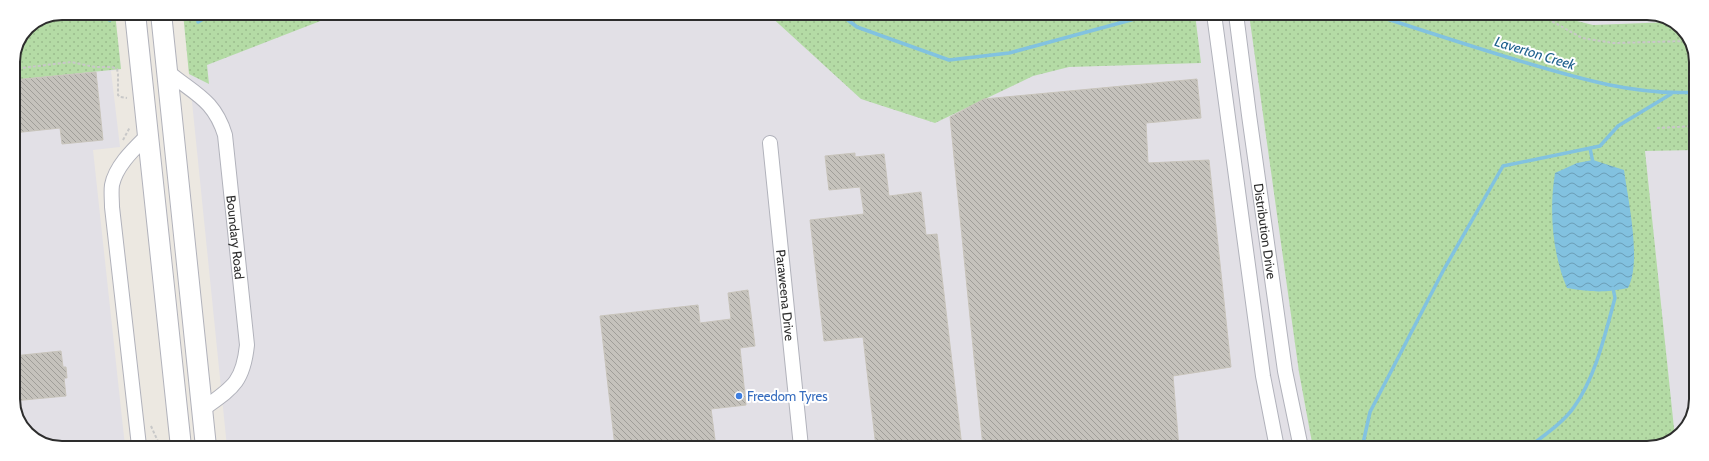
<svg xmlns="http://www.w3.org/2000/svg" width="1709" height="461" viewBox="0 0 1709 461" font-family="Cabin,sans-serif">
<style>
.industrial{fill:#e2e0e6}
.park{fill:url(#park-dots)}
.water{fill:url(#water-waves)}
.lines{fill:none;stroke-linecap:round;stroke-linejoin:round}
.stream{stroke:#82c2e0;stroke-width:3.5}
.building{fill:url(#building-back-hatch);stroke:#c8c4bb}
.minor-casing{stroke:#b1b2bb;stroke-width:16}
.secondary-casing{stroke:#b1b2bb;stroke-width:22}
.path{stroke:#c8c8c8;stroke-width:2;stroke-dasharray:3 2;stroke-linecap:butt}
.minor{stroke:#fff;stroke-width:14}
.secondary{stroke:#fff;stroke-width:20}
.shop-dot{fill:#3f7fe0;stroke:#fff;stroke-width:1.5}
.labels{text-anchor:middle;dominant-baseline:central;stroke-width:4;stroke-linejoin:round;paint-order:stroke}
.street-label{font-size:13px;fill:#2d2d2d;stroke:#fff}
.shop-label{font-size:13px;fill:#366cbe;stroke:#fff;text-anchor:start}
.water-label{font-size:14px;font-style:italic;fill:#1f618e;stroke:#fff}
.rim{fill:none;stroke:#2d2d2d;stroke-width:2}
</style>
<defs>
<pattern id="park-dots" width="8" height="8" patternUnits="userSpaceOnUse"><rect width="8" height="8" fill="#b4dba5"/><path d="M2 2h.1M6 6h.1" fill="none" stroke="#9bbc8e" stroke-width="1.8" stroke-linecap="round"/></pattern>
<pattern id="water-waves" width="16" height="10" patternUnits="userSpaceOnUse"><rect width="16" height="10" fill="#82c2e0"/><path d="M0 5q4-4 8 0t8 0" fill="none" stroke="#6b9eb6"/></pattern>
<pattern id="building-back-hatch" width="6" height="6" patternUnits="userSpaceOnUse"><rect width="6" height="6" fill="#c5c2bc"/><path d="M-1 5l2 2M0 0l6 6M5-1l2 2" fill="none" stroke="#a09e99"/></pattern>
</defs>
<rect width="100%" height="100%" fill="#ece8e1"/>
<!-- industrial -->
<path class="industrial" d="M 62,13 L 115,13 L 121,69 L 111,71 L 120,147 L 93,150 L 125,446 L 50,446 L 25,431 L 13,402 L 13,62 L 28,27 Z
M 183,13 L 1659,15 L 1684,30 L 1696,59 L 1694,411 L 1677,438 L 1647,448 L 227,447 Z"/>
<!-- park -->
<path class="park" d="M 62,13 L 115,13 L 121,69 L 13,80 L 13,62 L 28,27 Z
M 183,13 L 341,13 L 207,65 L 209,84 L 189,74 Z
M 768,14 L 1195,14 L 1201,63 L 1069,67 L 1033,76 L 935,123 L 861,99 Z
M 1249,14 L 1553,15 L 1593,25 L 1671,22 L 1684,30 L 1696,59 L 1695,150 L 1645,151 L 1675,438 L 1647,448 L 1313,448 L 1299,372 Z"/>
<!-- water -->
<path class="water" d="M 1593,160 L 1624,170 C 1628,200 1642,262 1628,288 C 1604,293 1591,292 1567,288 C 1552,253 1549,210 1555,173 L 1577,163 Z"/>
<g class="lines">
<!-- stream -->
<path class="stream" d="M 91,13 L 110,20
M 840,14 L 857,27 L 949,60 L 1009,53 L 1153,14
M 1372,14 C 1421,30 1470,46 1520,61 C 1577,78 1636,96 1696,92
M 198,22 L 214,13
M 1590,148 L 1593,163
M 1362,448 L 1370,412 L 1443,271 L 1503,166 L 1600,146 L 1618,126 L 1671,94
M 1528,448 C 1543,436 1564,422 1574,407 C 1596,376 1605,334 1615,298 L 1613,288"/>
</g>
<!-- building -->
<path class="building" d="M 96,72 L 103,140 L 62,144 L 60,128 L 13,133 L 13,80 Z
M 1197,79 L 1201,118 L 1146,123 L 1148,163 L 1209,160 L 1231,367 L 1173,376 L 1179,448 L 983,447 L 950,117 L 984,99 Z
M 855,153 L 855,157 L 884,154 L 889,196 L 921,192 L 926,235 L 937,234 L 962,447 L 876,447 L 863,337 L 824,341 L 810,220 L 864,214 L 860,187 L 829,190 L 825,156 Z
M 748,290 L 755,346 L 740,348 L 746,405 L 711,409 L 716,447 L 615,447 L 600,316 L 698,305 L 700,323 L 731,319 L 728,293 Z
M 61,351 L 63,367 L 66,367 L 67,378 L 64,378 L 66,396 L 13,401 L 13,356 Z"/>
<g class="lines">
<defs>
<g id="minor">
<path d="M 1214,14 L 1263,376 L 1277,448"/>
<path id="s1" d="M 1236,14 L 1249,115 L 1285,371 L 1301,448"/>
<path id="s2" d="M 167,71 C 194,94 214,99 225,135 L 247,345 C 243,383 232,388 203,409"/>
<path id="s3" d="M 770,143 L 801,447"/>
<path d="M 139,446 L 112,207 C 112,200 111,192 112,185 C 116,165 135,148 148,135"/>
</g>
<path id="secondary" d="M 135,13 L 181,447
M 161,13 L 206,447"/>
</defs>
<!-- minor casing -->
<use href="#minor" class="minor-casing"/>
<!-- secondary casing -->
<use href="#secondary" class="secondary-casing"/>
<!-- path -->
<path class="path" d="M 1539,14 L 1582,38 L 1613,43 L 1689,41
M 13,69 L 71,62 L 95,67 L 112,67 L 117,69 L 118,74 L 118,95 L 120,97 L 127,98
M 1657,128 L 1696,126
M 123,140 L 130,127
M 151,426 L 160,446"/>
<!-- minor -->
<use href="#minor" class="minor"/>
<!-- secondary -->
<use href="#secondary" class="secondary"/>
</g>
<!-- markers -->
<circle class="shop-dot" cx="739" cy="396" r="4"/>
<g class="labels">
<!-- street labels -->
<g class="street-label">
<text stroke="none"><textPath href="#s1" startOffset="219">Distribution Drive</textPath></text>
<text stroke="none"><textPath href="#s2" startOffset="191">Boundary Road</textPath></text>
<text stroke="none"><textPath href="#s3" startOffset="153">Paraweena Drive</textPath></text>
</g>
<!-- shop labels -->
<g class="shop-label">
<text x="747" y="396">Freedom Tyres</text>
</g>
<!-- water labels -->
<g class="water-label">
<text transform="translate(1535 53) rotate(17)">Laverton Creek</text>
</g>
</g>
<!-- crop -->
<path d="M0 0H1709V461H0ZM62 20H1647A42 42 0 0 1 1689 62V399A42 42 0 0 1 1647 441H62A42 42 0 0 1 20 399V62A42 42 0 0 1 62 20Z" fill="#fff" fill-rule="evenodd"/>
<path class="rim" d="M62 20H1647A42 42 0 0 1 1689 62V399A42 42 0 0 1 1647 441H62A42 42 0 0 1 20 399V62A42 42 0 0 1 62 20Z"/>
</svg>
